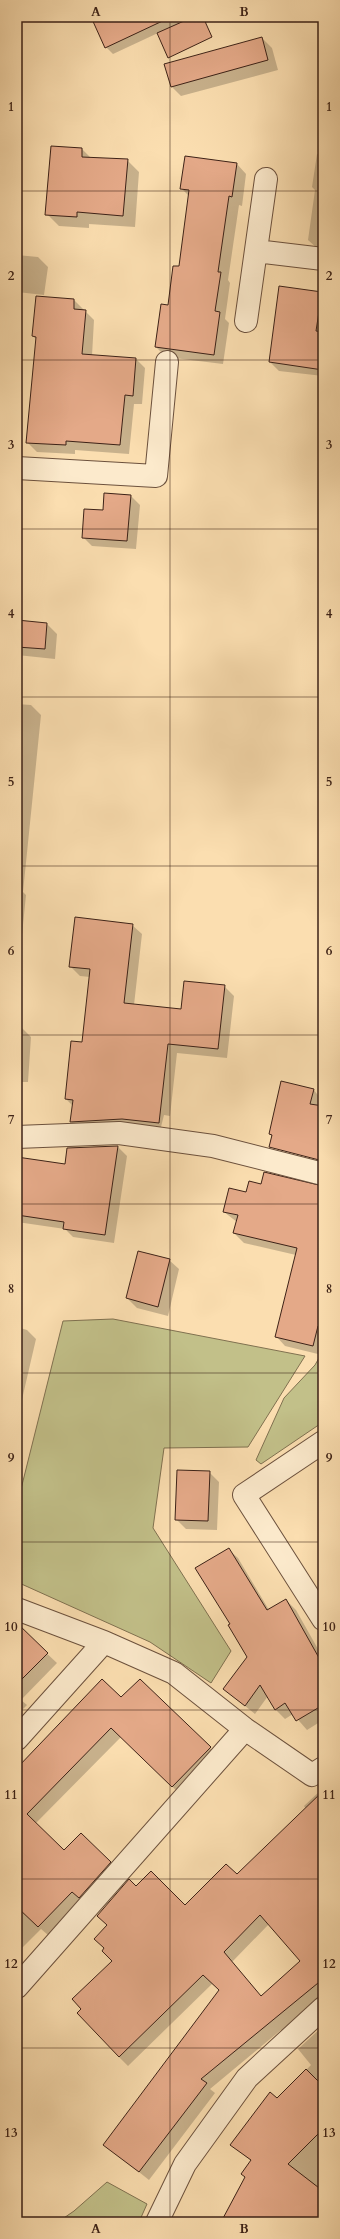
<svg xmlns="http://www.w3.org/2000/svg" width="340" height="2239" viewBox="0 0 340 2239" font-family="Cardo,serif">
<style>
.green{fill:#c2c089;stroke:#807150}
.shadow{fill:#0003;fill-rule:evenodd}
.building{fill:#e4a988;stroke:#3d2217;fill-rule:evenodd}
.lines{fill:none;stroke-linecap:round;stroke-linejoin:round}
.minor-casing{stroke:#6c513d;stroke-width:24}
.minor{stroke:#fceacc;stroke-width:22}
.grid{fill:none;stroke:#3d2217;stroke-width:1;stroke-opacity:0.55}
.neatline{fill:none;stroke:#3d2217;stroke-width:1.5}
.grid-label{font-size:13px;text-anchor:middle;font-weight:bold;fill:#3d2217}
</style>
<rect width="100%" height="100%" fill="#fbdeb0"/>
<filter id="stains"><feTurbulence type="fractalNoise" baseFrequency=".005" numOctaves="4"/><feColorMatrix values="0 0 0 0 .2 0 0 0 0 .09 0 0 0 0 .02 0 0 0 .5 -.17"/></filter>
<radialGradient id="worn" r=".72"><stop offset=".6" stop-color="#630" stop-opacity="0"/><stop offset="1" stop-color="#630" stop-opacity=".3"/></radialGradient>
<!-- green -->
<path class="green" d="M 113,1319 L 305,1356 L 248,1447 L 164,1448 L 153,1528 L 231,1651 L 211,1683 L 150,1642 L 17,1582 L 17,1505 L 63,1321 Z
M 323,1351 L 323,1422 L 261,1464 L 256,1460 L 284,1398 L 315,1365 Z
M 107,2182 L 147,2204 L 139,2222 L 58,2222 L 74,2211 Z"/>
<!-- shadow -->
<path class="shadow" d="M 103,17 L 206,17 L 208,22 L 168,48 L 158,33 L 113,54 L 106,47 Z
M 262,38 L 272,48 L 278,70 L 181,96 L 172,87 Z
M 82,149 L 91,158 L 127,160 L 139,172 L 135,227 L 89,224 L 89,228 L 59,226 L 47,214 Z
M 317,154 L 323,155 L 323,250 L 318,249 L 308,240 L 315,190 L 312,187 Z
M 237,164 L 246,174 L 242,206 L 239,205 L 228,280 L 230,283 L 225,319 L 229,323 L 223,364 L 166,357 L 156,347 L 179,268 L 190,197 L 181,188 Z
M 17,255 L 38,257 L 48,267 L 44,295 L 17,292 Z
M 280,287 L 323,294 L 323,376 L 279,371 L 270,362 Z
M 74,300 L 94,320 L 92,356 L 136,359 L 145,368 L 142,404 L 134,404 L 129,454 L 75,450 L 75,454 L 37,452 L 27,442 L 37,340 L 33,336 Z
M 131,496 L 140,505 L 136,549 L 92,546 L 83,537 L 104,511 Z
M 17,621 L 47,624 L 57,634 L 55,659 L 17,655 Z
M 17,704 L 31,705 L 41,715 L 23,892 L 26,895 L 22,935 L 20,934 L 17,990 Z
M 132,925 L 142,934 L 134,1005 L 182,1010 L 224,986 L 234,996 L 227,1058 L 177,1053 L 170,1116 L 164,1115 L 160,1131 L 80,1131 L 71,1122 L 73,1106 L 66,1099 L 83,1043 L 90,977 L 80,976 L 70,966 Z
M 17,1027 L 21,1027 L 31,1037 L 28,1082 L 17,1082 Z
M 314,1090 L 323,1102 L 311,1151 L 279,1144 L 270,1134 Z
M 118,1147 L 127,1156 L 114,1243 L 73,1237 L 65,1229 L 17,1222 L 17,1158 L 66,1165 Z
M 246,1193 L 323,1199 L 322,1355 L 285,1346 L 276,1336 L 296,1255 L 244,1243 L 234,1233 L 237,1222 L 224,1212 Z
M 169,1260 L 179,1269 L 168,1316 L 137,1308 L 127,1298 Z
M 17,1327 L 27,1330 L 36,1339 L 17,1421 Z
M 17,1429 L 21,1433 L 17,1453 Z
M 17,1456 L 19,1458 L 17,1466 Z
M 209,1472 L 219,1482 L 217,1530 L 186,1529 L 176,1519 Z
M 228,1549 L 238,1558 L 269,1610 L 286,1600 L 296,1610 L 323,1658 L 323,1720 L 307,1730 L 293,1714 L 285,1719 L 275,1709 L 268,1696 L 255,1714 L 224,1689 L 248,1657 L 232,1624 Z
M 25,1633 L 57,1663 L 21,1700 L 27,1705 L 17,1715 L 17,1641 Z
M 121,1699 L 210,1748 L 219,1757 L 182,1796 L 121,1737 L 35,1824 L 64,1852 L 81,1834 L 120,1871 L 82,1900 L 48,1935 L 41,1929 L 17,1953 L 17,1778 Z
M 323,1788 L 323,2008 L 290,2039 L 281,2030 L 210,2089 L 215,2093 L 149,2180 L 105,2145 L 220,1990 L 212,1984 L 128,2066 L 119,2057 L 113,1961 L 105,1948 L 108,1926 L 136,1887 L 185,1906 L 237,1875 L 306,1809 L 304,1806 ZM 269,1924 L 301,1961 L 261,1997 L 232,1962 Z
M 323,2026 L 323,2222 L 222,2222 L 246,2178 L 251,2161 L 232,2145 L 311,2065 L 298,2049 Z"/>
<!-- building -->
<path class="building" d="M 91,17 L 171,17 L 105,48 Z
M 193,17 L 203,17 L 212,37 L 168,58 L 157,33 Z
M 262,37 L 268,60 L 171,87 L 164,64 Z
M 51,146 L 82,148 L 82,157 L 128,159 L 123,216 L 77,212 L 77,217 L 45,215 Z
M 185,156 L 237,163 L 232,197 L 229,196 L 218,272 L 221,272 L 215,311 L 220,312 L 214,355 L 155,347 L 161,304 L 168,305 L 173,266 L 179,266 L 189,190 L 180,189 Z
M 279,286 L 322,292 L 316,331 L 323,332 L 323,370 L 269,362 Z
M 36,296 L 74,299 L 74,309 L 86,310 L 82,354 L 136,358 L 133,396 L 125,395 L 120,445 L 66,441 L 66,445 L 26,443 L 36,337 L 32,336 Z
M 104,493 L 131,495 L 127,541 L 82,538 L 84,509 L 103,510 Z
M 17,620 L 47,623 L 45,649 L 17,647 Z
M 75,917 L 133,924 L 124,1003 L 181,1009 L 184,981 L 225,985 L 218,1049 L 168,1044 L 159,1123 L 122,1119 L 70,1122 L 73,1100 L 65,1099 L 71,1041 L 82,1042 L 90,969 L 69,967 Z
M 281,1081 L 314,1089 L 310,1104 L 323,1106 L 323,1161 L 269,1147 L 272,1135 L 269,1134 Z
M 118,1146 L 105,1235 L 63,1229 L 64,1222 L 17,1215 L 17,1157 L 65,1164 L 67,1148 Z
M 264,1172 L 323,1186 L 323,1327 L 318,1326 L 313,1346 L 275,1337 L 297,1248 L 233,1233 L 238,1215 L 223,1212 L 229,1188 L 246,1192 L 249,1181 L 261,1184 Z
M 138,1251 L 170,1259 L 158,1307 L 126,1298 Z
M 177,1470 L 210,1471 L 208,1521 L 175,1520 Z
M 229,1548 L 267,1610 L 286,1599 L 323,1665 L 323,1705 L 296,1721 L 285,1703 L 275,1710 L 260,1685 L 245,1706 L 223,1689 L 247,1657 L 228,1625 L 230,1624 L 195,1568 Z
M 17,1623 L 48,1653 L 17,1684 Z
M 102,1679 L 121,1697 L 140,1679 L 211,1747 L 172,1787 L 111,1728 L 27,1814 L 64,1850 L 81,1833 L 111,1862 L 79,1898 L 72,1892 L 38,1927 L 17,1907 L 17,1768 Z
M 323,1791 L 323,1989 L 318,1983 L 201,2079 L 207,2083 L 139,2172 L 103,2145 L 219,1990 L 203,1975 L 119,2057 L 77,2013 L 81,2009 L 72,1999 L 112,1961 L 102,1951 L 104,1948 L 94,1939 L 107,1925 L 97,1916 L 129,1879 L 136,1886 L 151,1871 L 185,1905 L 226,1864 L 237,1874 ZM 260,1915 L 300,1961 L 261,1996 L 224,1952 Z
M 306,2069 L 323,2086 L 323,2129 L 288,2164 L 323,2191 L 323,2222 L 221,2222 L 245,2177 L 241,2174 L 251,2160 L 230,2145 L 270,2092 L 277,2098 Z"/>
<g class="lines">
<defs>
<path id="minor" d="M 256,251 L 323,259
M 246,321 L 266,179
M 17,468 L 156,476 L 167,362
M 17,1137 L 119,1133 L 213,1146 L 323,1174
M 323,1442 L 244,1495 L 323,1619
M 17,1609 L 104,1642 L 174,1673 L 245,1729 L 312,1775 L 323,1768
M 17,1739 L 104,1642
M 17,1987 L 245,1729
M 157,2222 L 185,2164 L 247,2078 L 323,2008"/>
</defs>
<!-- minor casing -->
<use href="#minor" class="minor-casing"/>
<!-- minor -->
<use href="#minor" class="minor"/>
</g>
<!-- grid -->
<path class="grid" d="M 170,17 L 170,2222M 17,191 L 323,191M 17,360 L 323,360M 17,529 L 323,529M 17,697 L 323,697M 17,866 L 323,866M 17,1035 L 323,1035M 17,1204 L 323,1204M 17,1373 L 323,1373M 17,1542 L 323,1542M 17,1710 L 323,1710M 17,1879 L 323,1879M 17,2048 L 323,2048"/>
<!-- margin -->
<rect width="340" height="2239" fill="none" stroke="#fbdeb0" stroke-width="44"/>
<rect x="22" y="22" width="296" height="2195" class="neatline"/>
<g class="grid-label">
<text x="96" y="16">A</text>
<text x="244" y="16">B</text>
<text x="11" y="111">1</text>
<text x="329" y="111">1</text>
<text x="11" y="280">2</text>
<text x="329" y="280">2</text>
<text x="11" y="449">3</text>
<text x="329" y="449">3</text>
<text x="11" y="618">4</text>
<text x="329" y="618">4</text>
<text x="11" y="786">5</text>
<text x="329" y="786">5</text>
<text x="11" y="955">6</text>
<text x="329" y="955">6</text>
<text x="11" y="1124">7</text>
<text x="329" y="1124">7</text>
<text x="11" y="1293">8</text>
<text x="329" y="1293">8</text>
<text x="11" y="1462">9</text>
<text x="329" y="1462">9</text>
<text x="11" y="1631">10</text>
<text x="329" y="1631">10</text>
<text x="11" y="1799">11</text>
<text x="329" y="1799">11</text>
<text x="11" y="1968">12</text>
<text x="329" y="1968">12</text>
<text x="11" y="2137">13</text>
<text x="329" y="2137">13</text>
<text x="96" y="2233">A</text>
<text x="244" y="2233">B</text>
</g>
<rect width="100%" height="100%" filter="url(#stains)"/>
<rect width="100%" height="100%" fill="url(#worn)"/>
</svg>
